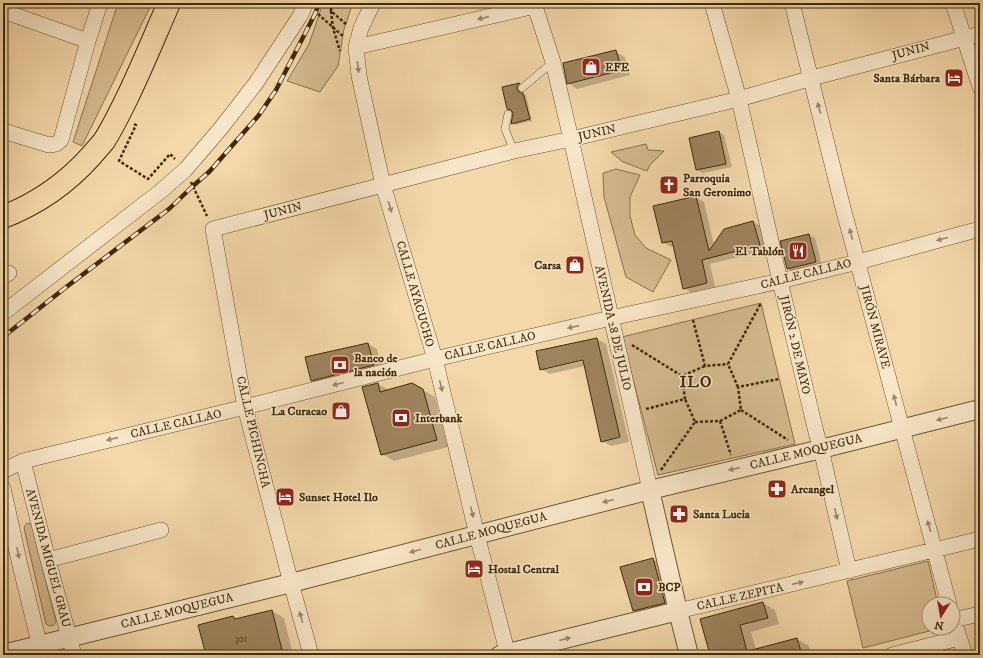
<svg xmlns="http://www.w3.org/2000/svg" width="983" height="658" viewBox="0 0 983 658" font-family="'IM FELL DW Pica',serif">
<style>
.green{fill:#d5ba8f;stroke:#8a724d}
.shadow{fill:#0003;fill-rule:evenodd}
.building{fill:#9e845e;stroke:#402a0b}
.lines{fill:none;stroke-linecap:round;stroke-linejoin:round}
.service-casing{stroke:#6d5633;stroke-width:8}
.minor-casing{stroke:#6d5633;stroke-width:16}
.tertiary-casing{stroke:#6d5633;stroke-width:20}
.primary-casing{stroke:#402a0b;stroke-width:24}
.path{stroke:#402a0b;stroke-width:2.5;stroke-dasharray:3 2;stroke-linecap:butt}
.service{stroke:#f8e6c8;stroke-width:7}
.minor{stroke:#f8e6c8;stroke-width:15}
.tertiary{stroke:#f8e6c8;stroke-width:18}
.primary{stroke:#f4d8aa;stroke-width:22}
.rail-casing{stroke:#402a0b;stroke-width:4.5}
.rail{stroke:#f8e6c8;stroke-width:3;stroke-dasharray:9;stroke-linecap:butt}
.oneway{fill:#9c886a}
.labels{text-anchor:middle;dominant-baseline:central;stroke-width:3;stroke-linejoin:round;paint-order:stroke}
.number-label{font-size:10px;fill:#584020}
.street-label{font-size:12px;fill:#402a0b;stroke:#f8e6c8}
.poi-label{font-size:12px;font-weight:bold;fill:#402a0b;stroke:#f8e6c8;text-anchor:start}
.district-label{font-size:16px;font-weight:bold;letter-spacing:1px;fill:#402a0b;stroke:#f8e6c8}
</style>
<rect width="100%" height="100%" fill="#f4d8aa"/>
<filter id="stains"><feTurbulence type="fractalNoise" baseFrequency=".005" numOctaves="4"/><feColorMatrix values="0 0 0 0 .2 0 0 0 0 .09 0 0 0 0 .02 0 0 0 .5 -.17"/></filter>
<radialGradient id="worn" r=".72"><stop offset=".6" stop-color="#630" stop-opacity="0"/><stop offset="1" stop-color="#630" stop-opacity=".3"/></radialGradient>
<!-- green -->
<path class="green" d="M 118,3 L 152,3 L 82,146 L 73,142 Z
M 323,3 L 353,3 L 344,29 L 338,66 L 320,92 L 287,81 L 309,44 Z
M 646,144 L 648,150 L 664,151 L 650,165 L 647,171 L 623,162 L 611,152 Z
M 616,169 L 640,175 L 630,197 L 630,216 L 635,235 L 646,248 L 671,260 L 653,292 L 626,277 L 604,197 L 603,173 Z
M 761,303 L 795,444 L 658,475 L 622,337 Z
M 29,523 L 32,526 L 56,622 L 54,625 L 50,626 L 46,624 L 24,528 L 26,524 Z
M 928,561 L 938,604 L 929,604 L 929,628 L 941,628 L 863,648 L 847,581 Z"/>
<!-- shadow -->
<path class="shadow" d="M 616,52 L 625,57 L 630,75 L 577,89 L 568,83 Z
M 520,84 L 522,85 L 520,87 L 519,91 L 521,94 L 526,95 L 532,121 L 515,125 L 512,123 L 514,113 L 513,111 L 508,109 L 503,88 Z
M 719,132 L 724,135 L 732,167 L 703,173 L 697,170 Z
M 695,197 L 704,202 L 714,245 L 753,222 L 761,226 L 768,250 L 710,264 L 715,287 L 692,293 L 684,288 L 674,246 L 671,247 L 663,242 Z
M 809,235 L 815,238 L 822,265 L 794,272 L 788,269 Z
M 597,339 L 606,344 L 629,442 L 611,446 L 602,441 L 585,366 L 550,374 L 541,369 ZM 587,358 L 588,360 L 547,369 L 547,367 Z
M 368,344 L 377,349 L 382,370 L 321,386 L 312,380 Z
M 378,384 L 389,390 L 423,390 L 435,397 L 448,447 L 394,461 L 382,454 Z
M 653,559 L 662,564 L 674,608 L 643,616 L 634,611 Z
M 763,603 L 775,610 L 779,624 L 751,632 L 756,650 L 797,639 L 809,646 L 811,655 L 711,655 L 701,620 Z
M 272,611 L 284,618 L 293,655 L 207,655 L 232,617 L 237,619 Z
M 954,650 L 962,655 L 937,655 Z"/>
<!-- building -->
<path class="building" d="M 616,50 L 622,70 L 567,84 L 563,63 Z
M 520,83 L 517,86 L 517,89 L 520,93 L 523,93 L 530,119 L 511,124 L 513,113 L 511,110 L 507,109 L 502,87 Z
M 719,131 L 726,164 L 696,170 L 689,138 Z
M 696,196 L 709,251 L 724,229 L 753,221 L 760,245 L 702,260 L 707,283 L 683,289 L 672,241 L 662,243 L 653,206 Z
M 809,234 L 816,262 L 787,269 L 780,241 Z
M 597,338 L 620,437 L 601,442 L 583,360 L 540,370 L 536,351 Z
M 368,343 L 374,365 L 311,381 L 305,357 Z
M 378,383 L 380,392 L 412,383 L 423,389 L 437,440 L 381,455 L 362,387 Z
M 653,558 L 665,603 L 633,611 L 620,567 Z
M 763,602 L 768,618 L 740,625 L 748,655 L 710,655 L 700,619 Z
M 272,610 L 283,654 L 276,655 L 206,655 L 198,625 L 233,616 L 235,619 Z
M 797,638 L 802,655 L 749,655 L 748,651 Z"/>
<g class="lines">
<defs>
<path id="service" d="M 522,88 L 553,62
M 508,114 L 505,129 L 514,151"/>
<path id="minor" d="M 373,3 L 361,28 L 356,47 L 359,76 L 383,185 L 435,359 L 477,535 L 508,655
M 534,3 L 553,62 L 571,139 L 650,490
M 712,3 L 739,99 L 780,281 L 816,432 L 821,449 L 849,571
M 792,3 L 842,204 L 949,604
M 953,3 L 980,87
M 3,11 L 88,41
M 356,47 L 535,6
M 3,131 L 49,145 L 56,144 L 61,140 L 88,41 L 100,3
M 3,276 L 9,273
M 3,313 L 161,191 L 186,169 L 221,128 L 256,83 L 300,16 L 306,3
M 23,461 L 48,560 L 74,655
M 3,471 L 23,461 L 245,407 L 435,359 L 611,318 L 780,281 L 858,262 L 980,229
M 3,488 L 20,565 L 42,655
M 48,560 L 161,530
M 678,611 L 980,539
M 953,618 L 965,655
M 953,620 L 980,614
M 311,655 L 291,583 L 245,407 L 213,229 L 514,151 L 571,139 L 739,99 L 812,78 L 980,34
M 892,655 L 959,638"/>
<path id="tertiary" d="M 650,490 L 678,611 L 689,655
M 3,654 L 291,583 L 650,490 L 821,449 L 980,409
M 500,655 L 678,611"/>
<path id="primary" d="M 3,217 C 37,204 68,182 92,155 C 96,150 100,146 104,141 C 113,127 120,112 127,98 C 142,67 155,35 169,3"/>
</defs>
<!-- service casing -->
<use href="#service" class="service-casing"/>
<!-- minor casing -->
<use href="#minor" class="minor-casing"/>
<!-- tertiary casing -->
<use href="#tertiary" class="tertiary-casing"/>
<!-- primary casing -->
<use href="#primary" class="primary-casing"/>
<!-- path -->
<path class="path" d="M 331,3 L 331,11 L 347,25
M 331,11 L 333,28 L 340,51
M 318,14 L 344,37
M 134,124 L 136,125 L 119,161 L 148,179 L 170,154 L 175,159
M 191,182 L 207,216
M 693,320 L 705,366 L 728,364
M 632,345 L 682,376
M 738,387 L 728,364 L 761,303
M 646,409 L 685,399 L 682,376 L 705,366
M 741,410 L 788,440
M 720,421 L 741,410 L 738,387 L 779,379
M 695,422 L 720,421 L 731,455
M 661,470 L 695,422 L 685,399"/>
<!-- service -->
<use href="#service" class="service"/>
<!-- minor -->
<use href="#minor" class="minor"/>
<!-- tertiary -->
<use href="#tertiary" class="tertiary"/>
<!-- primary -->
<use href="#primary" class="primary"/>
<defs>
<path id="rail" d="M 3,337 L 65,288 L 169,209 L 193,186 L 210,171 L 259,115 L 276,90 L 316,12 L 319,3"/>
</defs>
<!-- rail casing -->
<use href="#rail" class="rail-casing"/>
<!-- rail -->
<use href="#rail" class="rail"/>
</g>
<!-- one-way arrows -->
<defs><path id="oneway-solid" d="M-6-.8H1V-3.2L6.5 0L1 3.2V.8H-6Z"/></defs>
<g class="oneway">
<use href="#oneway-solid" transform="translate(483 18) rotate(167)"/>
<use href="#oneway-solid" transform="translate(358 67) rotate(83)"/>
<use href="#oneway-solid" transform="translate(819 108) rotate(-104)"/>
<use href="#oneway-solid" transform="translate(390 207) rotate(74)"/>
<use href="#oneway-solid" transform="translate(851 234) rotate(-105)"/>
<use href="#oneway-solid" transform="translate(942 239) rotate(165)"/>
<use href="#oneway-solid" transform="translate(573 327) rotate(167)"/>
<use href="#oneway-solid" transform="translate(338 384) rotate(166)"/>
<use href="#oneway-solid" transform="translate(441 386) rotate(76)"/>
<use href="#oneway-solid" transform="translate(895 400) rotate(-105)"/>
<use href="#oneway-solid" transform="translate(942 419) rotate(166)"/>
<use href="#oneway-solid" transform="translate(112 439) rotate(167)"/>
<use href="#oneway-solid" transform="translate(734 469) rotate(167)"/>
<use href="#oneway-solid" transform="translate(608 501) rotate(165)"/>
<use href="#oneway-solid" transform="translate(472 512) rotate(76)"/>
<use href="#oneway-solid" transform="translate(836 514) rotate(77)"/>
<use href="#oneway-solid" transform="translate(929 526) rotate(-105)"/>
<use href="#oneway-solid" transform="translate(415 551) rotate(165)"/>
<use href="#oneway-solid" transform="translate(18 553) rotate(78)"/>
<use href="#oneway-solid" transform="translate(798 583) rotate(-13)"/>
<use href="#oneway-solid" transform="translate(301 617) rotate(-106)"/>
<use href="#oneway-solid" transform="translate(565 639) rotate(-14)"/>
</g>
<!-- icons -->
<defs>
<symbol id="shop-square" viewBox="-11 -11 22 22"><rect x="-9" y="-9" width="18" height="18" rx="4" fill="#8f2418" stroke="#f8e6c8"/><path d="M-5-2.5h2.3a2.7 3.5 0 0 1 5.4 0H5L5.5 6h-11ZM-1.5-2.5h3a1.5 2.3 0 0 0-3 0Z" fill="#fff"/></symbol>
<symbol id="hotel-square" viewBox="-11 -11 22 22"><rect x="-9" y="-9" width="18" height="18" rx="4" fill="#8f2418" stroke="#f8e6c8"/><path d="M-6-4.5h1.5V1H6V5H4.5V3h-9V5H-6ZM-4 0a1.8 1.8 0 1 1 3.6 0ZM.5 0V-2.5h3Q6-2.5 6 0Z" fill="#fff"/></symbol>
<symbol id="church-square" viewBox="-11 -11 22 22"><rect x="-9" y="-9" width="18" height="18" rx="4" fill="#8f2418" stroke="#f8e6c8"/><path d="M-1.2-6h2.4v3.5h3.3v2.4h-3.3V6h-2.4V-.1h-3.3v-2.4h3.3Z" fill="#fff"/></symbol>
<symbol id="restaurant-square" viewBox="-11 -11 22 22"><rect x="-9" y="-9" width="18" height="18" rx="4" fill="#8f2418" stroke="#f8e6c8"/><path d="M-5-6h1v4h1v-4h1v4h1v-4h1v5L-1.5 .5V6h-2V.5L-5-1ZM5-6V6H3V1.5H1.5Q1.5-4 5-6Z" fill="#fff"/></symbol>
<symbol id="bank-square" viewBox="-11 -11 22 22"><rect x="-9" y="-9" width="18" height="18" rx="4" fill="#8f2418" stroke="#f8e6c8"/><path d="M-6-4H6V4H-6ZM0-2.3a2.3 2.3 0 1 0 0 4.6a2.3 2.3 0 1 0 0-4.6Z" fill="#fff"/></symbol>
<symbol id="pharmacy-square" viewBox="-11 -11 22 22"><rect x="-9" y="-9" width="18" height="18" rx="4" fill="#8f2418" stroke="#f8e6c8"/><path d="M-2-6h4v4h4v4h-4v4h-4v-4h-4v-4h4Z" fill="#fff"/></symbol>
</defs>
<g fill-rule="evenodd">
<use href="#shop-square" x="580" y="56" width="22" height="22"/>
<use href="#hotel-square" x="943" y="67" width="22" height="22"/>
<use href="#church-square" x="658" y="174" width="22" height="22"/>
<use href="#restaurant-square" x="787" y="240" width="22" height="22"/>
<use href="#shop-square" x="564" y="254" width="22" height="22"/>
<use href="#bank-square" x="329" y="354" width="22" height="22"/>
<use href="#shop-square" x="330" y="400" width="22" height="22"/>
<use href="#bank-square" x="390" y="407" width="22" height="22"/>
<use href="#pharmacy-square" x="766" y="478" width="22" height="22"/>
<use href="#hotel-square" x="274" y="486" width="22" height="22"/>
<use href="#pharmacy-square" x="668" y="503" width="22" height="22"/>
<use href="#hotel-square" x="463" y="558" width="22" height="22"/>
<use href="#bank-square" x="633" y="576" width="22" height="22"/>
</g>
<g class="labels">
<!-- number labels -->
<g class="number-label">
<text x="241" y="639">301</text>
</g>
<!-- street labels -->
<g class="street-label">
<text transform="translate(911 51) rotate(-15)">JUNIN</text>
<text transform="translate(597 133) rotate(-13)">JUNIN</text>
<text transform="translate(283 211) rotate(-14)">JUNIN</text>
<text transform="translate(806 274) rotate(-14)">CALLE CALLAO</text>
<text transform="translate(415 294) rotate(74)">CALLE AYACUCHO</text>
<text transform="translate(875 327) rotate(75)">JIRÓN MIRAVE</text>
<text transform="translate(613 328) rotate(77)">AVENIDA 28 DE JULIO</text>
<text transform="translate(795 345) rotate(77)">JIRÓN 2 DE MAYO</text>
<text transform="translate(490 346) rotate(-13)">CALLE CALLAO</text>
<text transform="translate(176 424) rotate(-13)">CALLE CALLAO</text>
<text transform="translate(253 432) rotate(77)">CALLE PICHINCHA</text>
<text transform="translate(806 452) rotate(-14)">CALLE MOQUEGUA</text>
<text transform="translate(491 531) rotate(-15)">CALLE MOQUEGUA</text>
<text transform="translate(48 558) rotate(75)">AVENIDA MIGUEL GRAU</text>
<text transform="translate(740 597) rotate(-13)">CALLE ZEPITA</text>
<text transform="translate(177 611) rotate(-14)">CALLE MOQUEGUA</text>
</g>
<!-- poi labels -->
<g class="poi-label">
<text x="605" y="67">EFE</text>
<text x="940" y="78" text-anchor="end">Santa Bárbara</text>
<text x="683" y="178">Parroquia<tspan x="683" dy="14">San Geronimo</tspan></text>
<text x="784" y="251" text-anchor="end">El Tablón</text>
<text x="561" y="265" text-anchor="end">Carsa</text>
<text x="354" y="358">Banco de<tspan x="354" dy="14">la nación</tspan></text>
<text x="327" y="411" text-anchor="end">La Curacao</text>
<text x="415" y="418">Interbank</text>
<text x="791" y="489">Arcangel</text>
<text x="299" y="497">Sunset Hotel Ilo</text>
<text x="693" y="514">Santa Lucia</text>
<text x="488" y="569">Hostal Central</text>
<text x="658" y="587">BCP</text>
</g>
<!-- district labels -->
<g class="district-label">
<text x="696" y="382">ILO</text>
</g>
</g>
<!-- margin -->
<rect width="983" height="658" fill="none" stroke="#f4d8aa" stroke-width="16"/>
<rect x="4" y="4" width="975" height="650" fill="none" stroke="#402a0b" stroke-width="2"/>
<rect x="8" y="8" width="967" height="642" fill="none" stroke="#402a0b"/>
<!-- north arrow -->
<g transform="translate(941 616) rotate(191)"><circle r="19" fill="#f8e6c8" stroke="#ae9b7c"/>
<path d="M0-3L7 15L0 10L-7 15Z" fill="#8f2418"/>
<text y="-6" font-size="11" font-weight="bold" text-anchor="middle" fill="#402a0b">N</text>
</g>
<rect width="100%" height="100%" filter="url(#stains)"/>
<rect width="100%" height="100%" fill="url(#worn)"/>
</svg>
